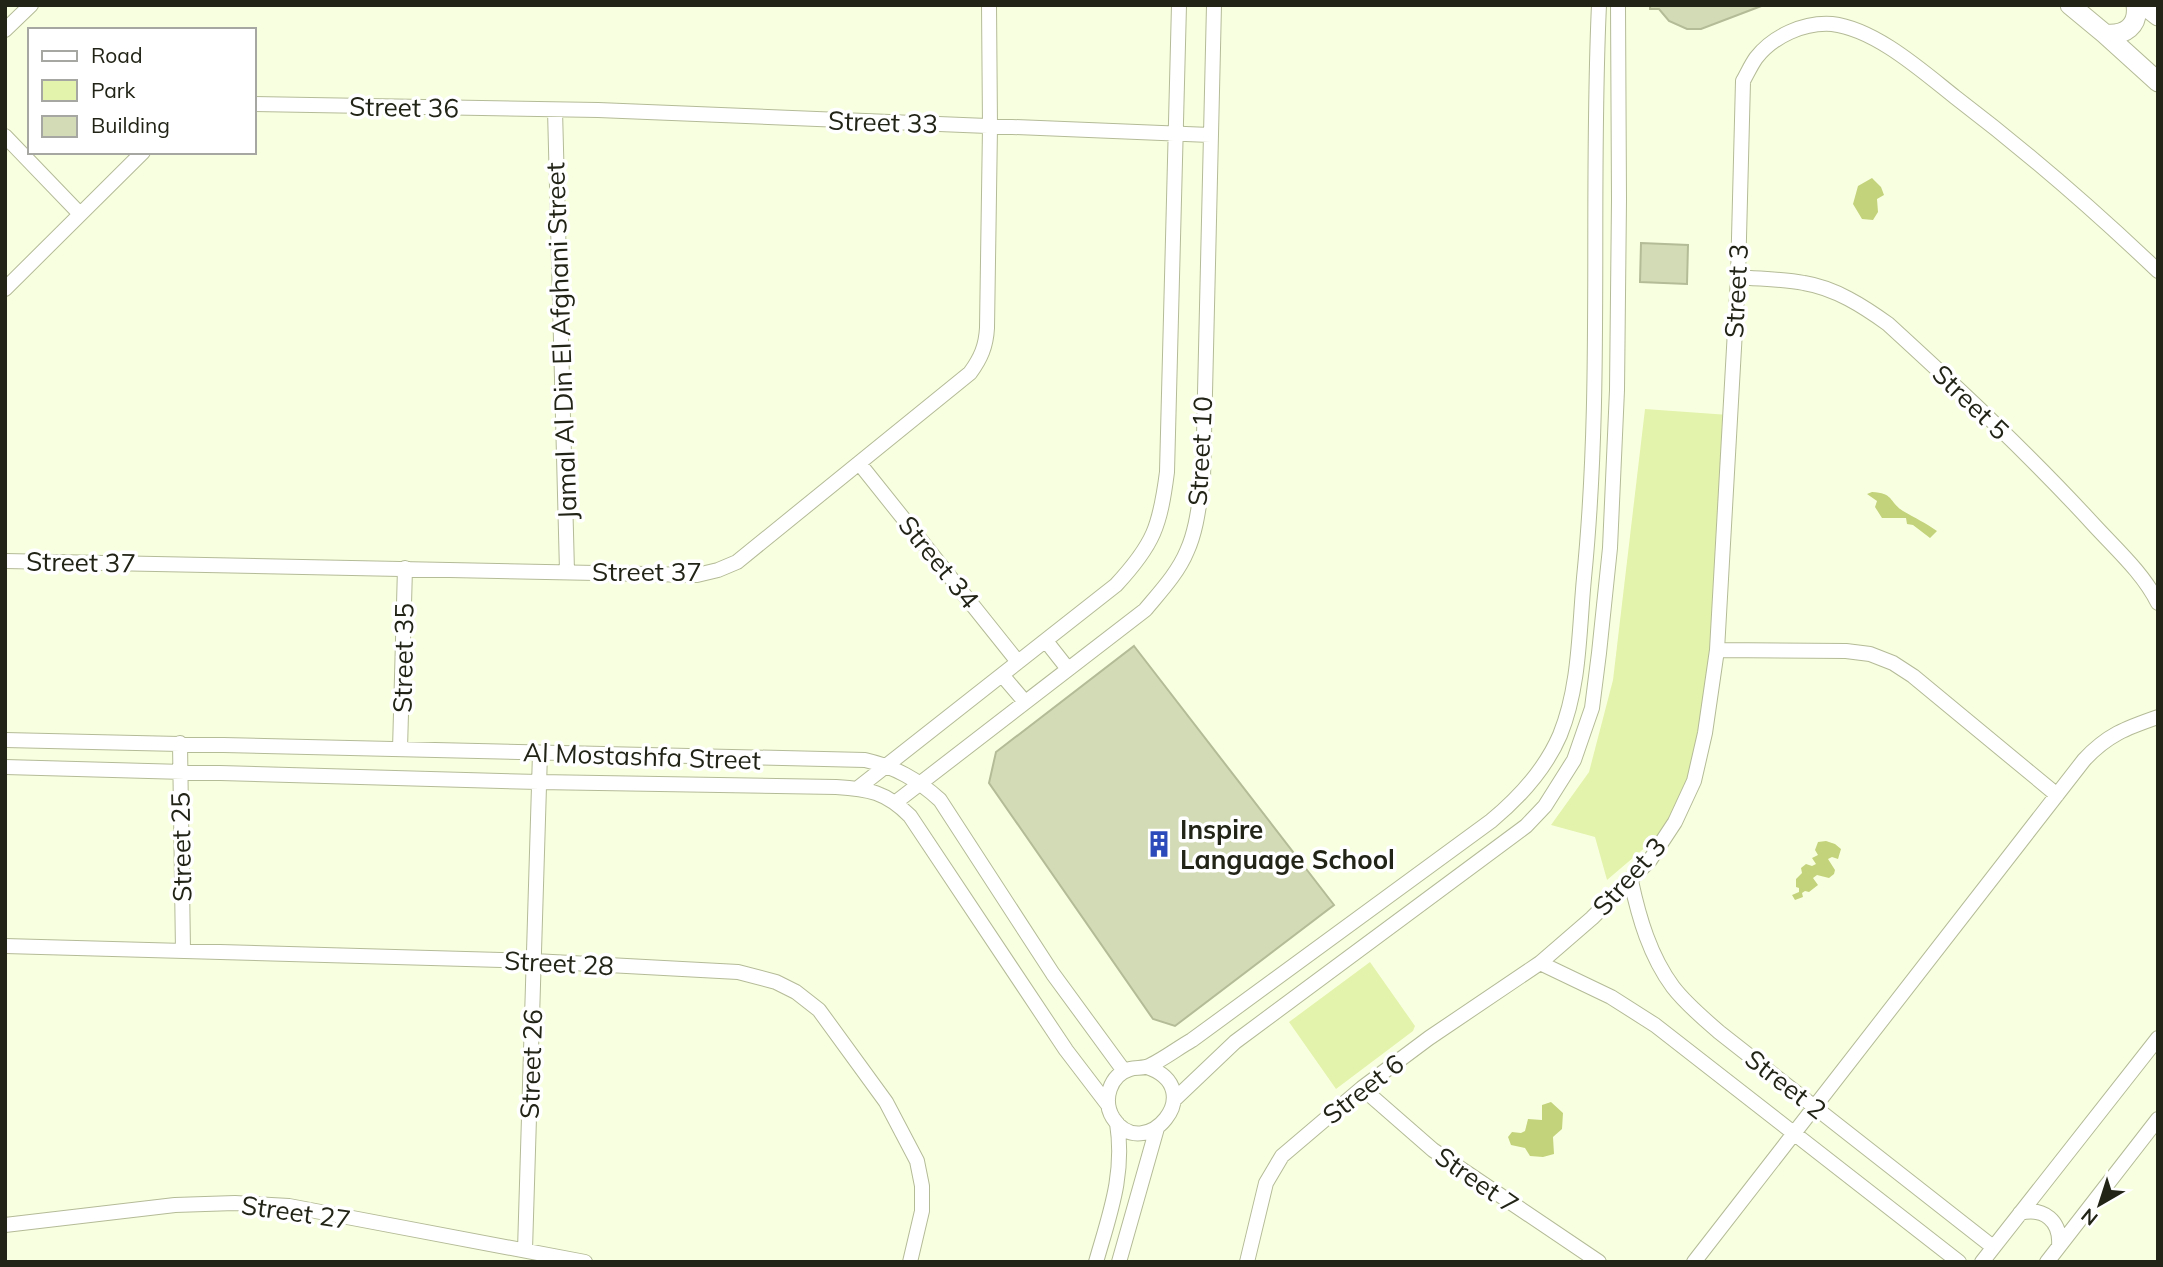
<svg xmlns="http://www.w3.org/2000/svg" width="2163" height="1267" viewBox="0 0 2163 1267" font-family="Mulish,sans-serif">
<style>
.green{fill:#e4f3ac}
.water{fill:#c3d37b}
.building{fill:#d3dbb6;stroke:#b3bb97;stroke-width:2}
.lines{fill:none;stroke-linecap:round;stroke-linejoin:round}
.minor-casing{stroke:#b4bb97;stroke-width:16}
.tertiary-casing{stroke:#b4bb97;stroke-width:21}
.minor{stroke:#fff;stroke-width:14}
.tertiary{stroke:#fff;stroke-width:19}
.labels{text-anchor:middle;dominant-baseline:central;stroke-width:7;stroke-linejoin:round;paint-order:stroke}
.street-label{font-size:26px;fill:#212416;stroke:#fff}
.poi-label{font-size:26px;font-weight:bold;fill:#212416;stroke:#fff;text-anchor:start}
</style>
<rect width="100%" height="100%" fill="#f8ffe1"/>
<!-- green -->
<path class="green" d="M 1645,409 L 1729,415 L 1705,733 L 1675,822 L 1607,880 L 1595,837 L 1551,825 L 1589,772 L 1613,680 Z
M 1370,962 L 1415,1026 L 1413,1031 L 1336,1089 L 1289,1022 Z"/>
<!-- water -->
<path class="water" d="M 1872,178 L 1881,187 L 1884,195 L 1877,199 L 1878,212 L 1873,220 L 1862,219 L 1853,204 L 1858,186 Z
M 1872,492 C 1894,493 1889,502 1903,511 C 1915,518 1926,523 1937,531 L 1930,538 L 1913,525 L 1907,524 L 1906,518 L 1882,518 L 1875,507 L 1877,501 L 1867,494 Z
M 1826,841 L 1835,844 L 1841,849 L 1838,859 L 1832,857 L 1828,859 L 1835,870 L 1834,874 L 1829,878 L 1817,875 L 1813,878 L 1818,885 L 1809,892 L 1805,891 L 1802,893 L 1803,897 L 1795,900 L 1792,895 L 1799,892 L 1799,888 L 1796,887 L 1796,879 L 1802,873 L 1801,868 L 1806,864 L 1812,866 L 1816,864 L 1812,858 L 1818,855 L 1815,850 L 1818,842 Z
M 1551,1102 L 1563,1113 L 1562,1129 L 1553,1137 L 1554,1154 L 1543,1157 L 1530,1156 L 1525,1148 L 1511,1145 L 1508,1137 L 1512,1132 L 1521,1133 L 1525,1131 L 1528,1119 L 1542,1120 L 1542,1105 Z"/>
<!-- building -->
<path class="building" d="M 1650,5 L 1764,5 L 1701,29 L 1687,29 L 1669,21 L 1659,9 L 1650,9 Z
M 1641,243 L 1688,245 L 1687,284 L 1640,282 Z
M 1134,646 L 1334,905 L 1175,1026 L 1153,1019 L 989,783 L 996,752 Z"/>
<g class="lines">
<defs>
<path id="minor" d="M 5,30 L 31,5
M 254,104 L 598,110 L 1210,135
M 555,110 L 567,571
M 5,136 L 80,214
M 1738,277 C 1759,279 1783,279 1804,283 C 1835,288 1863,306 1888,324 C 1959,389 2029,454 2094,525 C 2117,550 2143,573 2158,603
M 5,289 L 143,152
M 859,463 L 1018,662
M 5,561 L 697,575 L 718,570 L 737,562 L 970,373 C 981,358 986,346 987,328 L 990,127 L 989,5
M 1046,641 L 1068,669
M 1717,650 L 1846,651 L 1870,654 L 1893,663 L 1913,676 L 2057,795
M 1002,675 L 1025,702
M 5,740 L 865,760 C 895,767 917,779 940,800 L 1053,974 L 1124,1071
M 180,743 L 183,951
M 400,749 L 405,568
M 5,767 L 539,782 L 836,787 C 869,789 886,792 910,816 L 1066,1050 L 1108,1105
M 858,788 L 1116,585 C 1154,544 1160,526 1167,472 L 1179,5
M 896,802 L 1145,610 C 1160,592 1178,573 1187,551 C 1197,529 1199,503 1203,479 L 1214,5
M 1631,881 C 1639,918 1650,956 1673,987 C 1686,1004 1703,1018 1719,1032 L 1993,1247
M 5,946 L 534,961 L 738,972 L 776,982 L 796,992 L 819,1010 L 886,1102 L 917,1161 L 922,1186 L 922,1211 L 910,1262
M 1540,963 L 1611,997 L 1655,1025 L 1959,1262
M 1147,1067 C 1211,1089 1144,1166 1113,1118 C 1102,1100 1110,1075 1130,1069 C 1137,1067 1144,1069 1151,1065 C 1165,1058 1178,1048 1192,1040 L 1491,821 C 1520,797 1545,770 1560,735 C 1580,686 1579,630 1584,578 C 1603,388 1590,196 1599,5
M 1362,1088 L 1433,1150 L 1599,1262
M 1174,1100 L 1235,1042 L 1526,826 L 1545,806 L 1574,760 L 1592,708 L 1599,653 L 1610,548 L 1617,390 L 1619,200 L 1618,5
M 2020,1213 C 2044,1207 2061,1221 2059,1246
M 5,1225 L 175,1205 L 235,1203 L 289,1206 L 585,1262
M 525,1250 L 540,753
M 1096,1262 C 1110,1213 1125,1174 1117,1123
M 1119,1262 L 1157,1128
M 1247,1262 L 1266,1183 L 1282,1156 L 1362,1088 L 1429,1038 L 1540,963 L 1592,918 L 1650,860 L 1675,822 L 1694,781 L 1705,733 L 1717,650 L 1738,277 L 1743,81 C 1747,74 1751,65 1756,58 C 1773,36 1804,22 1832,24 C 1875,29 1921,70 1955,97 C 2026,151 2093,209 2158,271
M 1694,1262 L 2084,760 C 2107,735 2126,728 2158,717
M 1982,1262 L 2158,1038
M 2047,1262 L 2158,1119"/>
<path id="tertiary" d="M 2070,5 L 2105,34 L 2158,82
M 2144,5 L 2158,16
M 2105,34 C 2125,36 2139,26 2136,5"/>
</defs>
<!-- minor casing -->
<use href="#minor" class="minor-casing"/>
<!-- tertiary casing -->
<use href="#tertiary" class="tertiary-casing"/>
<!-- minor -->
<use href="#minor" class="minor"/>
<!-- tertiary -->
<use href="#tertiary" class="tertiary"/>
</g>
<!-- icons -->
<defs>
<symbol id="building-bare" viewBox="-9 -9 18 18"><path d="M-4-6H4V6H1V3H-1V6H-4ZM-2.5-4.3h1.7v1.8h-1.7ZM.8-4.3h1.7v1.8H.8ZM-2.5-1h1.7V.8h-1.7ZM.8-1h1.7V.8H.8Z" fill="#2c4aba" stroke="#fff" stroke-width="2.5" paint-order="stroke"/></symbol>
</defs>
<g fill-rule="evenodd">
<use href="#building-bare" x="1140" y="825" width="38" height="38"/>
</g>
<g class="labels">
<!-- street labels -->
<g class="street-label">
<text transform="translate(404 107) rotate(1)">Street 36</text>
<text transform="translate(883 122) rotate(2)">Street 33</text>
<text transform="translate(1736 291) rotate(-87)">Street 3</text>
<text transform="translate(561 341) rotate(-92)">Jamal Al Din El Afghani Street</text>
<text transform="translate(1971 402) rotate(44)">Street 5</text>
<text transform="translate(1200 451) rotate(-87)">Street 10</text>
<text transform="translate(81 562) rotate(1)">Street 37</text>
<text transform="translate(939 562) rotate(51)">Street 34</text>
<text x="647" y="571">Street 37</text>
<text transform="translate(403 658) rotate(-89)">Street 35</text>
<text transform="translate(642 756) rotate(2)">Al Mostashfa Street</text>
<text transform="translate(181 847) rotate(-91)">Street 25</text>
<text transform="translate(1629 876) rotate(-48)">Street 3</text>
<text transform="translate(559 963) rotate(3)">Street 28</text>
<text transform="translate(531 1064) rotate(-88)">Street 26</text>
<text transform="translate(1786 1084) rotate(38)">Street 2</text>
<text transform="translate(1363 1089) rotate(-38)">Street 6</text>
<text transform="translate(1477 1180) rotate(35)">Street 7</text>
<text transform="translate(296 1212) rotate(8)">Street 27</text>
</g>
<!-- poi labels -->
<g class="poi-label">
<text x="1180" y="829">Inspire<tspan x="1180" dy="30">Language School</tspan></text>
</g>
</g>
<!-- border -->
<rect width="2163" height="1267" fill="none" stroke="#212416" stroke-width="14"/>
<!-- legend -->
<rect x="28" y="28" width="228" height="126" fill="#ffffff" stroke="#a6a7a2" stroke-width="2"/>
<rect x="42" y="51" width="35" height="10" fill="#ffffff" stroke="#a6a7a2" stroke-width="2"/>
<text x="91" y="63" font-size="21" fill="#212416">Road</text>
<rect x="42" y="80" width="35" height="21" fill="#e4f3ac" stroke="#a6a7a2" stroke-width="2"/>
<text x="91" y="98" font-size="21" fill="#212416">Park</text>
<rect x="42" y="116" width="35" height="21" fill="#d3dbb6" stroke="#a6a7a2" stroke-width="2"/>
<text x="91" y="133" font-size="21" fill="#212416">Building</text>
<!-- north arrow -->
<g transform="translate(2100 1204) rotate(219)" stroke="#ffffff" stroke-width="5" paint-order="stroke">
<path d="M0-5L12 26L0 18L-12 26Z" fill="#212416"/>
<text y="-10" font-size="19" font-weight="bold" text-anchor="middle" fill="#212416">N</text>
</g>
</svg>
